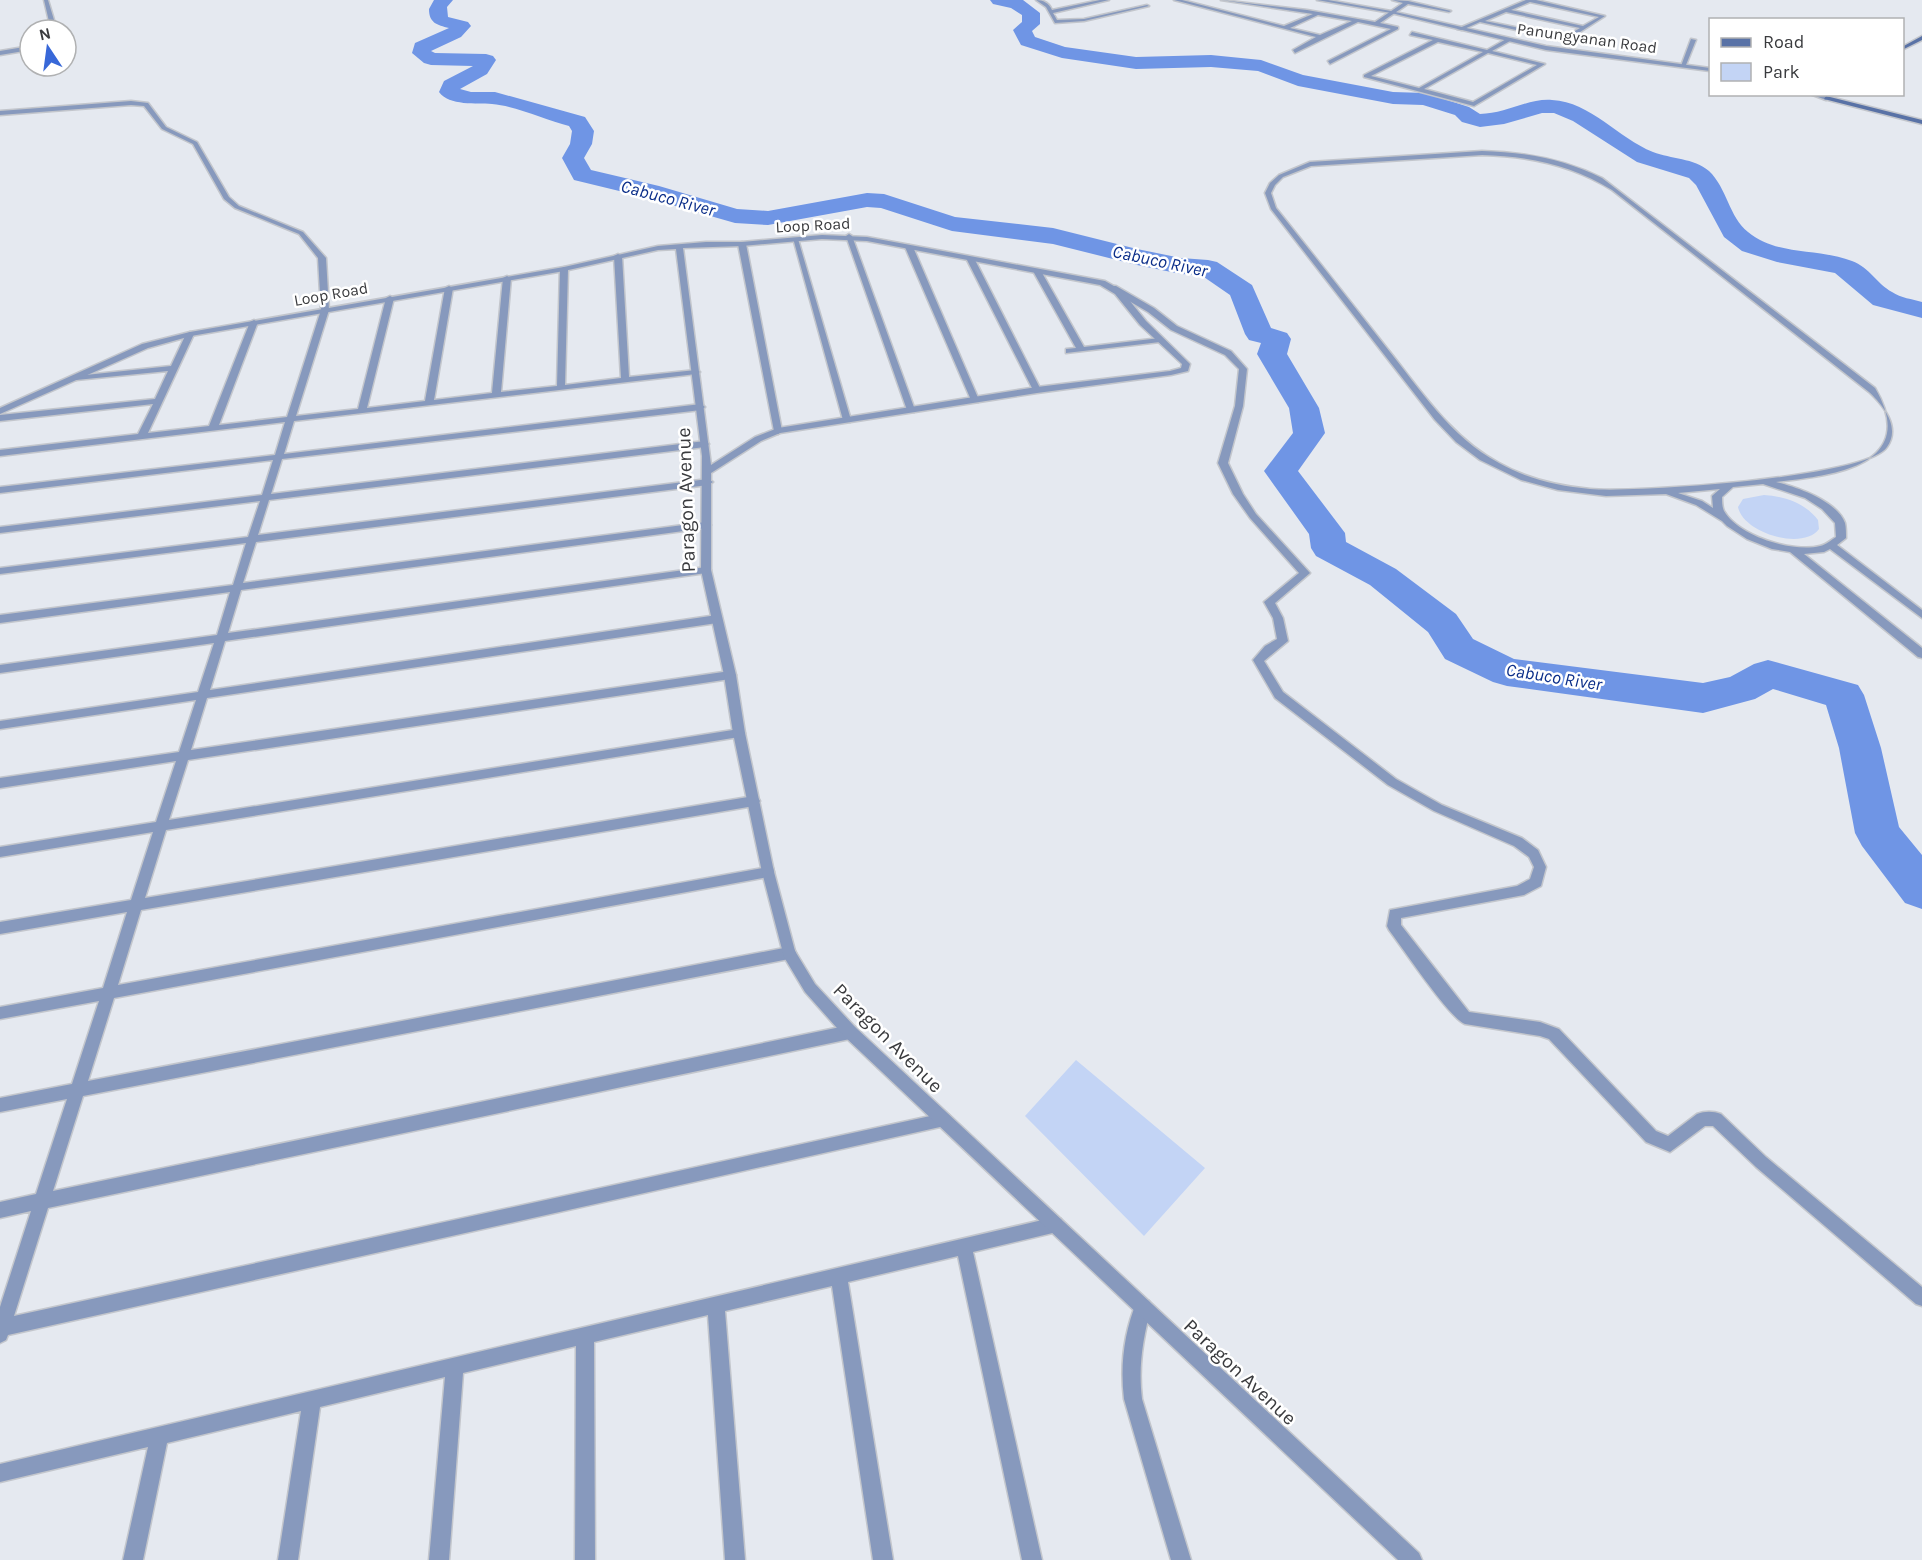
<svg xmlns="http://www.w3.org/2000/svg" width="1922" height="1560" viewBox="0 0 1922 1560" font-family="Karla,sans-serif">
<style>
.green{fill:#c3d4f5}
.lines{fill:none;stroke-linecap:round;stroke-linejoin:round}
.river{fill:#6f95e5;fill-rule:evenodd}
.minor-casing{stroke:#c3c6cc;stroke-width:3}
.tertiary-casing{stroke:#c3c6cc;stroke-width:3}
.secondary-casing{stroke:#c3c6cc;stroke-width:3}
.minor{fill:#8799bd;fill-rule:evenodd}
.tertiary{fill:#8799bd;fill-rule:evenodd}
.secondary{fill:#5972a6;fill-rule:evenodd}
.labels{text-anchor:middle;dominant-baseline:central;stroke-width:5;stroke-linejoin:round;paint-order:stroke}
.far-street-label{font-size:16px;fill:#3a3b3e;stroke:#fff}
.far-water-label{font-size:18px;font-style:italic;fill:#0b2e89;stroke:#fff}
.street-label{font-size:20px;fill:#3a3b3e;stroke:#fff}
</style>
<rect width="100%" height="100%" fill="#e5e9f0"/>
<!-- green -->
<path class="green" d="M 1764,495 C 1784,496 1805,503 1818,520 L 1819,529 C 1803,551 1743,533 1738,507 L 1743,499 Z
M 1076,1060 L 1205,1168 L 1144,1236 L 1025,1116 Z"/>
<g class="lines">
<!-- river -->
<path class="river" d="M 434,0 L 453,0 L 447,7 L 448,17 L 468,22 L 471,26 L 461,37 L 431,51 L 435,53 L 486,54 L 493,56 L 496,60 L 487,74 L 460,89 L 471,92 L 495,92 L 585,117 L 594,131 L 592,144 L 584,158 L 591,170 L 659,186 L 737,209 L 768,211 L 867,193 L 884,194 L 955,217 L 1053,228 L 1137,249 L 1181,258 L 1208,260 L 1217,262 L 1252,285 L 1271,328 L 1287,333 L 1291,339 L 1287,354 L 1319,408 L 1325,433 L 1298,471 L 1339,525 L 1345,533 L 1346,542 L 1396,569 L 1456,614 L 1473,639 L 1514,659 L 1703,683 L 1730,677 L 1754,664 L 1768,660 L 1858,685 L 1864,695 L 1881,748 L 1899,827 L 1922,855 L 1922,909 L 1905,903 L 1862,846 L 1855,833 L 1839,748 L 1826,705 L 1773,689 L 1755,699 L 1703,713 L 1507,686 L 1493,682 L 1445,659 L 1428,632 L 1370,585 L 1316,556 L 1311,548 L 1309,534 L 1264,471 L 1293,433 L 1289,408 L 1257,354 L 1261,343 L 1249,340 L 1245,334 L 1230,295 L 1201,275 L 1181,274 L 1137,265 L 1053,244 L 952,231 L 881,208 L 867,207 L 768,225 L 735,223 L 644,197 L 574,180 L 562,158 L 570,144 L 572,131 L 569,126 C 546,120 516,106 492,104 C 477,103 449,106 439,92 L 444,81 L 473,66 L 431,65 L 424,63 L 412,53 L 415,43 L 449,28 C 437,25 429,23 429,9 Z
M 990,0 L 1023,0 L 1040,13 L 1040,24 L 1032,31 L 1035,37 L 1065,47 L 1136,57 L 1211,55 L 1261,60 L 1303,75 L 1393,92 L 1425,93 L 1469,107 L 1480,114 C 1505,114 1528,98 1552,100 C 1591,102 1618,138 1653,152 C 1671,159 1694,158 1709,171 C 1727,188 1729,217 1748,232 C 1776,256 1819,248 1852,261 C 1869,267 1877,284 1892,292 C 1901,298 1912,299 1922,302 L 1922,318 L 1873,305 L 1835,273 L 1777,262 L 1742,251 L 1724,237 L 1696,185 L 1689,178 L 1637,162 L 1573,121 L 1554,113 L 1542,113 L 1504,124 L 1480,127 L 1462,122 L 1455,115 L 1423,105 L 1393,104 L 1298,86 L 1258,71 L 1211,67 L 1136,69 L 1062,58 L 1021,45 L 1013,30 L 1022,22 L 1022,15 L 1011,8 L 993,4 Z"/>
<defs>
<path id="minor" d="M 44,0 L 48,0 L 57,30 L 51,30 Z
M 1036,0 C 1043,0 1049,3 1052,10 L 1100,0 L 1109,0 L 1053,13 L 1057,20 L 1084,19 L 1147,5 L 1149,6 L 1084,21 L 1055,23 L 1046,7 Z
M 1174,0 L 1182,0 L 1284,26 L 1313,14 L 1221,0 L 1307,10 L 1375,22 L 1403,3 L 1392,0 L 1408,1 L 1451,11 L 1449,12 L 1408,4 L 1380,23 L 1398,27 L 1398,29 L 1330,64 L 1328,61 L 1391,29 L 1358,22 L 1295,53 L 1293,50 L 1316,37 ZM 1318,15 L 1352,21 L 1320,35 L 1290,28 Z
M 1526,0 L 1536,0 L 1605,16 L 1566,41 L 1480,22 L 1462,30 L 1457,29 ZM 1530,2 L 1599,17 L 1583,26 L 1511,10 ZM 1506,12 L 1580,28 L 1565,37 L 1485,21 Z
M 1412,32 L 1487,50 L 1508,38 L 1510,41 L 1492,51 L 1545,64 L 1474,106 L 1364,77 L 1364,75 L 1433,40 L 1410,35 ZM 1438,42 L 1483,52 L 1419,88 L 1371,76 ZM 1488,53 L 1537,65 L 1473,102 L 1424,89 Z
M 1691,39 L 1696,40 L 1686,65 L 1681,66 Z
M 30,46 L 30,50 L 0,55 L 0,51 Z
M 131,101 L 148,103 L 166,127 L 197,142 L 229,197 L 239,206 L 303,232 L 326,258 L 329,310 L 296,416 L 358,409 L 386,298 L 390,296 L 394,298 L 367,408 L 425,401 L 445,288 L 449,286 L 453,288 L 434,400 L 492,393 L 503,278 L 507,276 L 511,278 L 501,392 L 557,386 L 560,269 L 564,267 L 568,269 L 565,385 L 621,378 L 614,256 L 618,254 L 622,256 L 629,377 L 696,370 L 700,372 L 696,374 L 294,421 L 284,454 L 701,404 L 705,407 L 701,410 L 282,459 L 271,494 L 705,441 L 709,444 L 705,447 L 269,500 L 258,535 L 708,479 L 713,482 L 708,485 L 256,542 L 243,583 L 706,522 L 711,525 L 706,528 L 241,590 L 228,633 L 706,567 L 711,570 L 706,573 L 225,641 L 210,690 L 717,615 L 722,619 L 717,623 L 207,698 L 191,750 L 730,671 L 736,675 L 730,679 L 188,760 L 169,820 L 739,729 L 745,733 L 739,737 L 166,830 L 145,898 L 754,796 L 758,798 L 760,801 L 758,804 L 754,806 L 141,910 L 118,985 L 768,867 L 773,868 L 774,872 L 773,876 L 768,877 L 114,998 L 88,1081 L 789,947 L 794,949 L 796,953 L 794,957 L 789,959 L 83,1096 L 53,1191 L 850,1025 L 855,1027 L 857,1032 L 855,1037 L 850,1039 L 48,1208 L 14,1316 L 944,1113 L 949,1115 L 952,1120 L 949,1125 L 8,1335 L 6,1340 L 0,1343 L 0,1307 L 31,1211 L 0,1218 L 0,1202 L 36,1194 L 67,1099 L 0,1112 L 0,1098 L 72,1084 L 99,1001 L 0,1019 L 0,1007 L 103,988 L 127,912 L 0,934 L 0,922 L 131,900 L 153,832 L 0,857 L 0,847 L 156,822 L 176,761 L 0,788 L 0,778 L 179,752 L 196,700 L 0,729 L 0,721 L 198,692 L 214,643 L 0,673 L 0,665 L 217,635 L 230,592 L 0,623 L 0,615 L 233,585 L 246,543 L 0,574 L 0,568 L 248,537 L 260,501 L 0,533 L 0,527 L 262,495 L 273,460 L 0,493 L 0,487 L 275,455 L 285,422 L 0,456 L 0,450 L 138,434 L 153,404 L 0,421 L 0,415 L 155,399 L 168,371 L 76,380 L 72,378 L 76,376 L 171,366 L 186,334 L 190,332 L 194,334 L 148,433 L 209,426 L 250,322 L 254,320 L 258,322 L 219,425 L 287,417 L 321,310 L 318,258 L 299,234 L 235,208 L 224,199 L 193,144 L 162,129 L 144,106 L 131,105 L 0,115 L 0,111 Z
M 1482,151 C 1524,152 1564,159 1602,178 L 1875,388 C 1922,468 1827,476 1776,482 C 1797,487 1837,501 1845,523 C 1846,527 1846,534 1846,538 L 1837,545 L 1922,610 L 1922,618 L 1830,549 L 1824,552 L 1804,554 L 1922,648 L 1922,658 L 1918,657 L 1790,552 L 1772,549 L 1747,539 L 1727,526 L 1722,521 L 1696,505 L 1666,494 L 1606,496 L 1558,490 L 1521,480 L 1480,460 L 1456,442 L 1435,420 L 1271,209 L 1265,193 L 1270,183 L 1279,175 L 1310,162 ZM 1482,155 C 1529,156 1572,165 1612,190 L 1869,392 C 1883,405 1901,427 1887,447 C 1866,478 1633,493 1590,489 C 1558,486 1527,479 1499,463 C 1450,437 1420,389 1386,347 C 1349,300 1313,254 1276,208 L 1271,193 L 1275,185 L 1283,177 L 1311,166 ZM 1763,484 L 1805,498 L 1822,509 L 1835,523 L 1836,537 C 1831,540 1826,545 1820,546 C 1793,553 1738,536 1724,511 C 1722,507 1722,501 1722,497 L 1733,487 ZM 1720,489 L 1712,496 L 1713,508 L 1702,501 L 1678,493 Z
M 849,234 L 852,236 L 915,410 L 914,412 L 907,410 L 846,236 Z
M 793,238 L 798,239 L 851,420 L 850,422 L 843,420 Z
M 742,242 L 746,244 L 782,431 L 778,434 L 774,431 L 738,244 Z
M 909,245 L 913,247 L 979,400 L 978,402 L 971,400 L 905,247 Z
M 967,256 L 974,258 L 1041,390 L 1040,392 L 1033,390 L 966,258 Z
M 1034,269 L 1041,271 L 1084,347 L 1160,338 L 1164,340 L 1160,342 L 1066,353 L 1066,349 L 1076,348 L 1033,271 Z
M 1110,286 L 1116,286 L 1154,308 L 1177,326 L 1231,351 L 1247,369 L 1243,406 L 1228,463 L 1243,494 L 1256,514 L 1310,573 L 1275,603 L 1283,618 L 1288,641 L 1264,661 L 1283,692 L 1396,779 L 1442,805 L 1522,838 L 1538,850 L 1546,867 L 1542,882 L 1541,886 L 1524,895 L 1401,918 L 1401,925 L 1469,1012 L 1540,1022 L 1559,1029 L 1656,1131 L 1668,1136 L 1697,1114 C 1705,1111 1713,1111 1721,1114 L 1766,1157 L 1922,1287 L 1922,1306 L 1916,1304 L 1756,1167 L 1713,1126 L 1705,1126 L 1670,1152 L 1646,1142 L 1549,1039 L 1540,1036 L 1465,1024 C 1450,1019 1402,947 1389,930 L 1387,926 L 1390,910 L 1517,886 L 1530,879 L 1534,867 L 1529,857 L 1514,846 L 1434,811 L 1388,785 L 1275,698 L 1253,660 L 1265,646 L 1277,639 L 1273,618 L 1264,602 L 1299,573 L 1250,518 L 1233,494 L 1218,463 L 1235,406 L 1239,369 L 1225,355 L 1171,330 L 1148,312 L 1110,290 Z
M 1055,1217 L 1061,1219 L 1063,1225 L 1061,1231 L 973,1252 L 1042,1560 L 1022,1560 L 958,1256 L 848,1282 L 893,1560 L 873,1560 L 832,1286 L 725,1311 L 745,1560 L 725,1560 L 708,1315 L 594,1342 L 595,1560 L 575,1560 L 576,1346 L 463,1373 L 449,1560 L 429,1560 L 445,1377 L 320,1407 L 298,1560 L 278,1560 L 301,1411 L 167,1443 L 143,1560 L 123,1560 L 148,1447 L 0,1482 L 0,1464 Z
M 1143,1299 L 1149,1301 L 1151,1307 C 1143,1339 1138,1366 1142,1399 L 1191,1560 L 1171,1560 L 1124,1399 C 1120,1366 1124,1332 1137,1301 Z"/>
<path id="tertiary" d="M 1317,0 L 1328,0 L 1391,11 L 1546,46 L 1710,68 L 1710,71 L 1546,50 L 1391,13 Z
M 1810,94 L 1820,94 L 1829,98 L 1826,100 Z
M 822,235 L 867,237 L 1105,281 L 1121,290 L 1146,321 L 1190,364 L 1188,371 L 1171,375 L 1037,393 L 780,433 L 761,441 L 711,473 L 711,570 L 736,675 L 745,733 L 774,872 L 795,951 L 815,984 L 855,1027 L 1419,1553 L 1422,1560 L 1398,1560 L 845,1037 L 805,992 L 784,957 L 762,872 L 733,733 L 724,675 L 701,570 L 702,456 L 676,249 L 658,250 L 564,271 L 191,336 L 148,348 L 0,414 L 0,408 L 142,344 L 190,332 L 564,267 L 658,246 L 706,242 L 742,242 ZM 822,239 L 867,241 L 1100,285 L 1115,294 L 1140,325 L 1182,364 L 1181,368 L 1170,371 L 1037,387 L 778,428 L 755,437 L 711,465 L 683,248 L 742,246 Z"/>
<path id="secondary" d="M 1922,36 L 1922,40 L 1902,50 L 1902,47 Z
M 1826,96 L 1922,120 L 1922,124 L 1824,99 Z"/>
</defs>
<!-- minor casing -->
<use href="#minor" class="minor-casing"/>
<!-- tertiary casing -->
<use href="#tertiary" class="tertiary-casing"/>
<!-- secondary casing -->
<use href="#secondary" class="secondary-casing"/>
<!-- minor -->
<use href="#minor" class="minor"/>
<!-- tertiary -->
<use href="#tertiary" class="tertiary"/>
<!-- secondary -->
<use href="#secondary" class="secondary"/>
</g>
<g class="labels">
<!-- far-street labels -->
<g class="far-street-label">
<text transform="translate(1587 38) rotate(8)">Panungyanan Road</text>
<text transform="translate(813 225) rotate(-3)">Loop Road</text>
<text transform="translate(331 294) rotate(-10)">Loop Road</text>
</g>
<!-- far-water labels -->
<g class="far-water-label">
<text transform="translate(668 198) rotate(15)">Cabuco River</text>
<text transform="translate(1160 261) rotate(12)">Cabuco River</text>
<text transform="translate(1554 677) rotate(9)">Cabuco River</text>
</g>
<!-- street labels -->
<g class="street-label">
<text transform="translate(686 500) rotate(-92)">Paragon Avenue</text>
<text transform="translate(888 1038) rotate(45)">Paragon Avenue</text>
<text transform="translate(1240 1372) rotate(43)">Paragon Avenue</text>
</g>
</g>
<!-- legend -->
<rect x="1709" y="18" width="195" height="78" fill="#ffffff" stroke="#b0b1b2" stroke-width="1.5"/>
<rect x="1721" y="38" width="30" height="9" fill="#5972a6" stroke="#b0b1b2" stroke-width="1.5"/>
<text x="1763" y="48" font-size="18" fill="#3a3b3e">Road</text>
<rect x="1721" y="63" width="30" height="18" fill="#c3d4f5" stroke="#b0b1b2" stroke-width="1.5"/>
<text x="1763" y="78" font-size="18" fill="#3a3b3e">Park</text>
<!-- north arrow -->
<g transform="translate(48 48) rotate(347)"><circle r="28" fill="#ffffff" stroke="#b0b1b2" stroke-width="1.5"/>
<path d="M0-4.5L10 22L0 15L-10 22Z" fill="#3868d8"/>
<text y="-9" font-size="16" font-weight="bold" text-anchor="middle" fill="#3a3b3e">N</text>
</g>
</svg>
